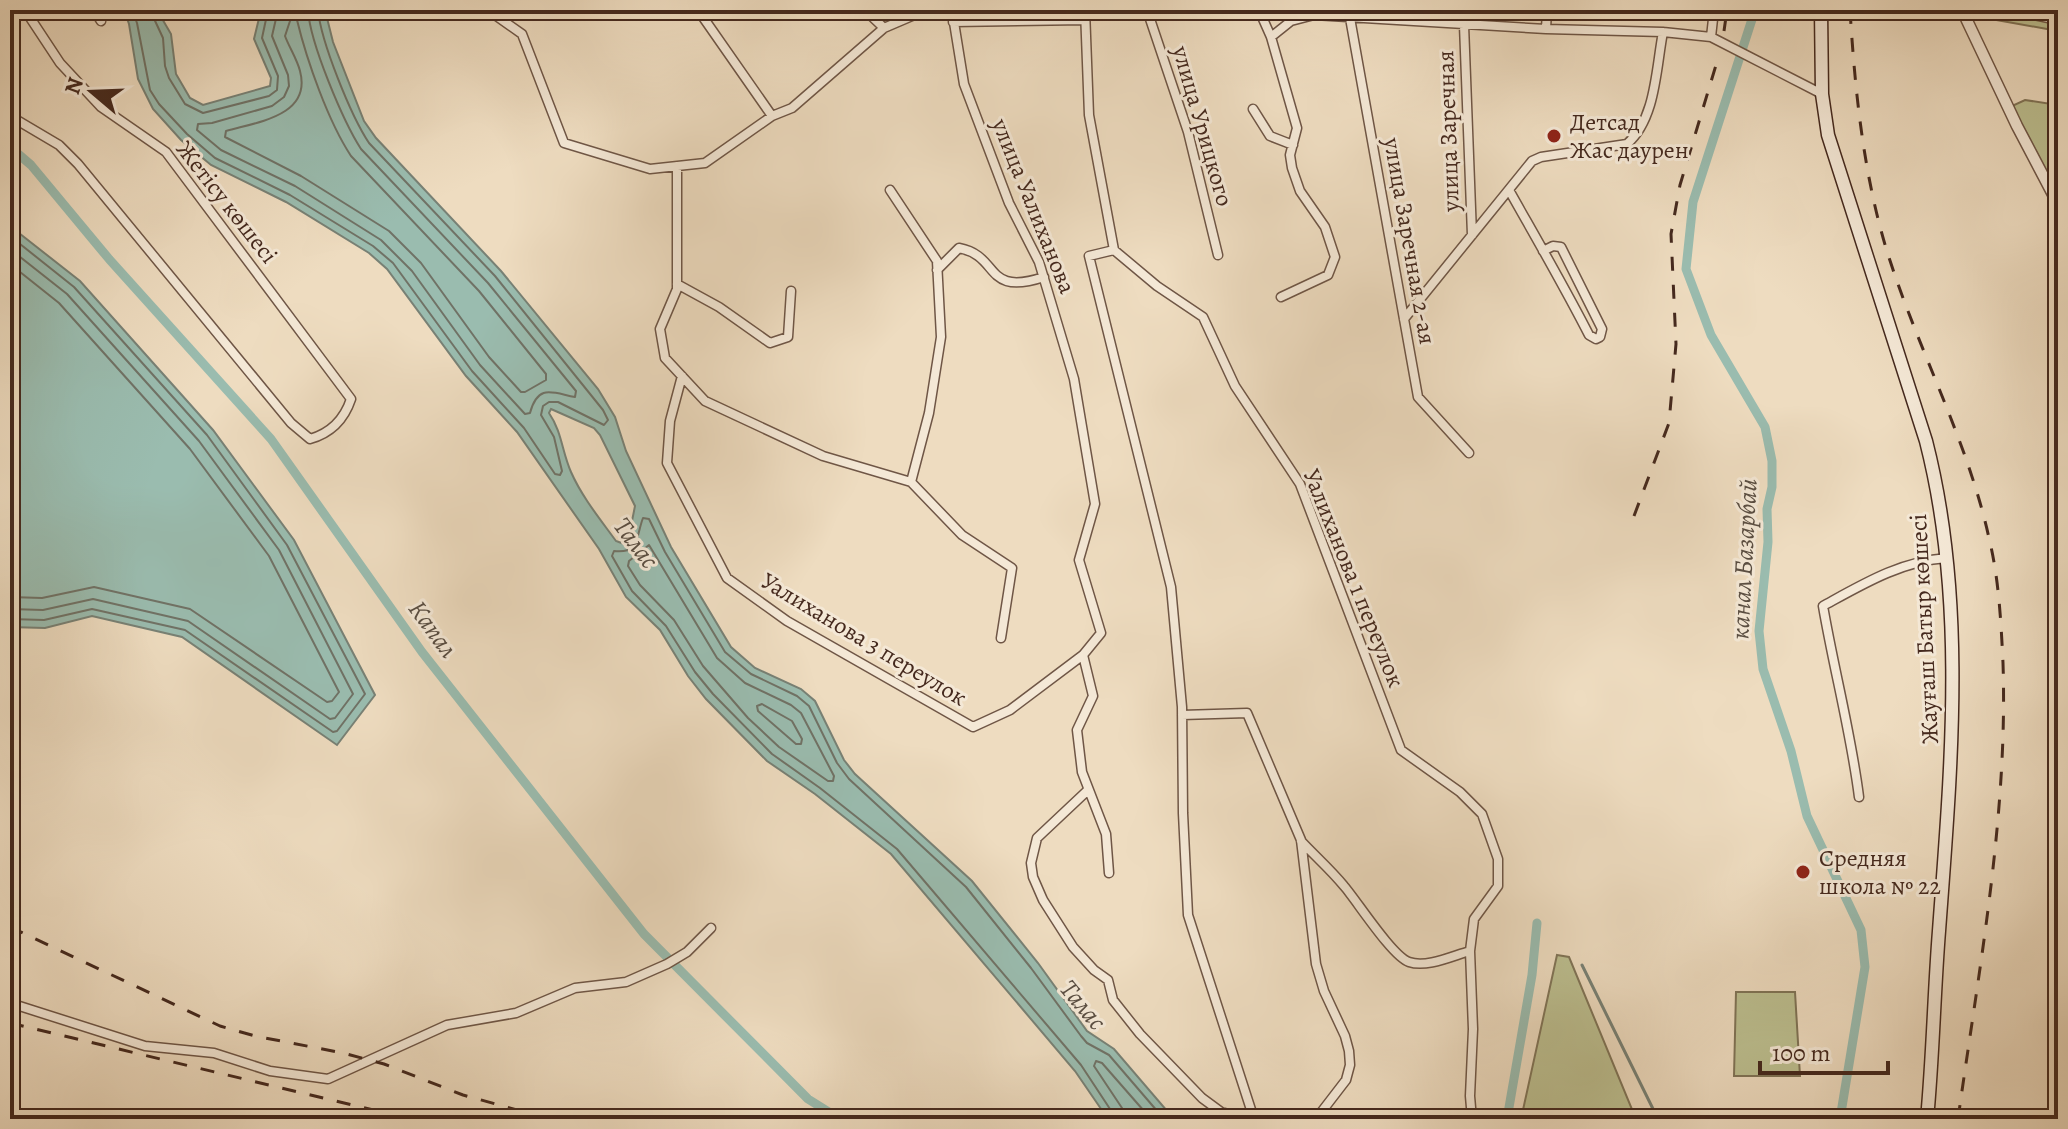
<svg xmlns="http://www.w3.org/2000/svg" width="2068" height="1129" viewBox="0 0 2068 1129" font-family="Alegreya,serif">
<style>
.green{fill:#bcbf90;stroke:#807457;stroke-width:2}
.water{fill:#9abcaf;stroke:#788175;stroke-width:2;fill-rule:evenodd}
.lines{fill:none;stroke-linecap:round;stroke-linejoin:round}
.shore{stroke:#707266;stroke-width:2}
.stream{stroke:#788175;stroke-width:3}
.canal{stroke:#9abcaf;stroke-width:9}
.minor-casing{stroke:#6f5646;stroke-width:11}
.tertiary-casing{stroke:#6f5646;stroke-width:13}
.secondary-casing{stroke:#45291e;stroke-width:15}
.minor{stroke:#f4e8d6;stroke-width:8}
.tertiary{stroke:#f4e8d6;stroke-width:10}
.secondary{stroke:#f4e8d6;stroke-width:12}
.rail{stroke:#45291e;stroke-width:3;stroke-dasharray:14 14;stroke-linecap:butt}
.poi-dot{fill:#8f2418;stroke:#f4e8d6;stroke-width:3}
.labels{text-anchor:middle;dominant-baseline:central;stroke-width:6;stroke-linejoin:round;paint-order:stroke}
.poi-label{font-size:24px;fill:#45291e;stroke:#f4e8d6;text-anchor:start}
.street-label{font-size:24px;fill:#45291e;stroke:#f4e8d6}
.water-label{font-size:26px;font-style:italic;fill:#5a4e42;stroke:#f4e8d6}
</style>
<rect width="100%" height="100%" fill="#eedcc0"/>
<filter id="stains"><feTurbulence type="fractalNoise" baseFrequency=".0025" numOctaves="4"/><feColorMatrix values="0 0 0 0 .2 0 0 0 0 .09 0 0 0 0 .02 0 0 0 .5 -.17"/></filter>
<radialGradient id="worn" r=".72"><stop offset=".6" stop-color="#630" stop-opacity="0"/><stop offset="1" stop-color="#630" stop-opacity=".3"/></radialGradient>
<!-- green -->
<path class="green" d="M 1982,10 L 2058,10 L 2058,31 L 1991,19 Z
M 2025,100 L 2058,105 L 2058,193 L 2012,106 Z
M 1557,955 L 1569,957 L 1636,1119 L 1521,1119 Z
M 1736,992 L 1795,992 L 1800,1076 L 1734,1076 Z"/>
<!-- water -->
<path class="water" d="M 124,10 L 157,10 L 171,34 L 176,74 L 190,98 L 203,105 L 270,86 L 271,78 L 254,39 L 261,10 L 325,10 L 333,42 L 364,121 L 376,138 L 501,271 L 598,389 L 615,417 L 626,451 L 671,547 L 731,647 L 755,668 L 801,689 L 815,701 L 844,760 L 855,774 L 972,881 L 1038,963 L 1087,1031 L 1114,1049 L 1174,1119 L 1108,1119 L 1075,1071 L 891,854 L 815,794 L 767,761 L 706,699 L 688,676 L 660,630 L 626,597 L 599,549 L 517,432 L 466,376 L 387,269 L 369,253 L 286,202 L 211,165 L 181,140 L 153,109 L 138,79 L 129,24 ZM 551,409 L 594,428 L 600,435 L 635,506 L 628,541 L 624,544 L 616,541 C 600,519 582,497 571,472 C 562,452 562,432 549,413 Z
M 10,226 L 80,281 L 213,430 L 294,540 L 375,695 L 337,745 L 182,637 L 92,616 L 45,628 L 10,627 Z"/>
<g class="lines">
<!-- shore -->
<path class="shore" d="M 132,10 L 137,23 L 150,90 L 159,104 L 187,134 L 215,158 L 290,195 L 373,246 L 393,263 L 472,371 L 524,428 L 555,474 L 560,475 L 562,471 L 554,437 L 541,415 L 543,406 L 549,402 L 558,402 L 604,425 L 608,420 L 603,410 L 495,276 L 369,143 C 351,116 321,42 318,10
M 150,10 L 163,38 L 165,66 L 169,78 L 185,104 L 203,113 L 269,96 L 277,90 L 278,76 L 262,38 L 268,10
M 278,10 L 272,36 L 288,75 L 289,86 L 284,97 L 272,106 L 212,123 L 198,124 L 197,130 L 221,150 L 295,186 L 381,240 L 412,271 L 480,365 L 525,414 L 530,413 C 538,383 553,393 575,397 L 576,391 L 488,283 L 361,149 C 343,121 310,43 308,10
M 291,18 L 297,20 C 307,61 328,121 351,156 L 479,291 L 546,374 L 546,380 L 525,392 L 521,392 L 489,357 L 421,263 L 389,231 L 301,176 L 225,137 L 226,131 C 257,122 312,116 300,71 C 297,59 289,47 285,36 Z
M 10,236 L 74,287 L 207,435 L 287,545 L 365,694 L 337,731 L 333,732 L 185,630 L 92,609 L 44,620 L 10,619
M 10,249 L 67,294 L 199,441 L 279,550 L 353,694 L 335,718 L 330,719 L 188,621 L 93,599 L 43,610 L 10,609
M 10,264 L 59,303 L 190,449 L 269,556 L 339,692 L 332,701 L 327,702 L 190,609 L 94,587 L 42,598 L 10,597
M 649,545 L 717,658 L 745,683 L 791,705 L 801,713 L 834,776 L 833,781 L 828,781 L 779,747 L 748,718 L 703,666 L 674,620 L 640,585 L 628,566 L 629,561 Z
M 762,704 L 792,721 L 802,739 L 801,744 L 796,744 L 758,711 L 757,706 Z
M 1114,1119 L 1112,1112 L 1081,1065 L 897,849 L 820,788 L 772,754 L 713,694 L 695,672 L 666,626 L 632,591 L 612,556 L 614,551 C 640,554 636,536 643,518 L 649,519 L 665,552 L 725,652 L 751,674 L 797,696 L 809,706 L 837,763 L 849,779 L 966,887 L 1031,968 L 1081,1036 L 1087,1043 L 1109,1055 L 1164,1119
M 1124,1119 L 1122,1108 L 1094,1066 L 1096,1061 L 1102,1063 L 1151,1119"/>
<!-- stream -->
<path class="stream" d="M 1582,965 L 1658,1119"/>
<!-- canal -->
<path class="canal" d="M 1755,10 L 1693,202 L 1686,269 L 1711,335 L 1765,427 L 1772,461 L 1772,487 L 1767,509 L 1768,542 L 1759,631 L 1763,669 L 1791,751 L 1807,816 L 1861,930 L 1865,967 L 1840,1119
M 10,147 L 31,165 L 109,259 L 271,439 L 422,652 L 644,934 L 808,1099 L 840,1119
M 1507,1119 L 1532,975 L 1537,923"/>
<defs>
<path id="minor" d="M 94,10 L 101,21
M 488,10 L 522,34 L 564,143 L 650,169 L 705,163 L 772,116 L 792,108 L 884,28 L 926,10
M 698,10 L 772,116
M 865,10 L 884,28
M 952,10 L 964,84 L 1009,203 L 1039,262 L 1074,379 L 1095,504 L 1079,560 L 1101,633 L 1083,655 L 1093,696 L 1077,730 L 1082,772 L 1106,834 L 1109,873
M 1085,10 L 1089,115 L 1114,250 L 1157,286 L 1203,317 L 1235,386 L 1300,484 L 1401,750 L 1460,792 L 1482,814 L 1498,859 L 1498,886 L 1474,919 L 1470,951 L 1473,1029 L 1470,1096 L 1472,1119
M 1147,10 L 1188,132 L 1218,255
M 1259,10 L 1271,37 L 1297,128 L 1290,155 L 1292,168 L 1300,191 L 1325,227 L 1335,257 L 1328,275 L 1281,297
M 2010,10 L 2058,20
M 1350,18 L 1418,397 L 1469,453
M 953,22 L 1085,20
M 1464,25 L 1472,235
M 1546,29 L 1547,10
M 1271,37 L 1291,21 L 1314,15 L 1546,29 L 1663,32 L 1711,37 L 1822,94
M 1711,37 L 1714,10
M 1253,109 L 1270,136 L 1293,145
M 10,116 L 59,145 L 78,164 L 291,423 L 310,439 C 331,433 344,420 351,399 L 166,152 L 101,107 L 60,63 L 25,10
M 677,166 L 677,289 L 660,329 L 665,358 L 705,401 L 823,456 L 911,482 L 962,535 L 1012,568 L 1001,638
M 890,190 L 937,261 L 941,337 L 929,413 L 911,482
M 1509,190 C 1536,238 1564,286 1589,335 L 1596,339 L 1600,337 L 1602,329 L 1561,247 L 1553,246 L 1543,251
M 1114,250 L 1089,256 L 1171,587 L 1182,707 L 1183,813 L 1188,915 L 1254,1119
M 937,270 L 959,248 C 1001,256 983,297 1044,277
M 677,284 L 719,307 L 770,343 L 788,337 L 791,291
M 1404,319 L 1532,161 L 1541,157 L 1627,144 C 1656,119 1656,68 1663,32
M 682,376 L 670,421 L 667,463 L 727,578 L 787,621 L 973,727 L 1010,710 L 1083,655
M 1182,715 L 1247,713 L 1301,840 L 1316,964 L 1324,991 L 1345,1036 L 1349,1051 L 1350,1065 L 1346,1080 L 1316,1119
M 1088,790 L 1037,838 L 1031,863 L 1033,877 L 1043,900 L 1073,947 L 1094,970 L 1108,980 L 1113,1000 L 1140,1034 L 1202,1098 L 1221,1112 L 1248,1119
M 1859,797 C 1851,733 1834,670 1823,606 C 1863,584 1901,561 1947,558
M 1301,841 C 1315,856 1331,870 1344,886 C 1357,901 1392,956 1409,962 C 1427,968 1452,956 1470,951
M 10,1003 L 145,1046 L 214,1053 L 270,1071 L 328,1079 L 447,1025 L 516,1013 L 575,988 L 626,982 L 667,964 L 687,952 L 711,928
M 1324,1111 L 1333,1119"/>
<path id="tertiary" d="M 1962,10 L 2017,126 L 2058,204"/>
<path id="secondary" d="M 1821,10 L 1822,94 L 1828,135 L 1926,441 C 1967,601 1951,768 1939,931 C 1934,994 1933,1056 1927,1119"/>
</defs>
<!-- minor casing -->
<use href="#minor" class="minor-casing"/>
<!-- tertiary casing -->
<use href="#tertiary" class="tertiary-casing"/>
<!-- secondary casing -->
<use href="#secondary" class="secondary-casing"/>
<!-- minor -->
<use href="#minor" class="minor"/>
<!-- tertiary -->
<use href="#tertiary" class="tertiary"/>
<!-- secondary -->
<use href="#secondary" class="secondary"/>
<!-- rail -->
<path class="rail" d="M 1850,10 C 1855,90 1863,171 1886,248 C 1916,346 1967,438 1989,538 C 1999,579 2001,622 2003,663 C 2008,816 1979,968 1958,1119
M 1724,31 L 1727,10
M 1634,516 L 1669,423 L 1676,344 L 1671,234 L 1680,185 L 1716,65
M 10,927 L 220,1026 L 255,1036 L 343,1053 L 384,1064 L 463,1095 L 550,1119
M 10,1023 L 411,1119"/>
</g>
<!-- markers -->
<g class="poi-dot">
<circle cx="1554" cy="136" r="8"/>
<circle cx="1803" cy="872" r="8"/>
</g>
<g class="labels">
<!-- poi labels -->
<g class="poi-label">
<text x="1570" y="122">Детсад<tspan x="1570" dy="28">Жас даурен</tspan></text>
<text x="1819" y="858">Средняя<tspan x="1819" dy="28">школа № 22</tspan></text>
</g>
<!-- street labels -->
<g class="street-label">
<text transform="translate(1203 126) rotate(74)">улица Урицкого</text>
<text transform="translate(1448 131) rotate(-92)">улица Заречная</text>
<text transform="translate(227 202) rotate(52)">Жетісу көшесі</text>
<text transform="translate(1034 206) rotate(68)">улица Уалиханова</text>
<text transform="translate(1410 241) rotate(80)">улица Заречная 2-ая</text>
<text transform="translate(1354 578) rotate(68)">Уалиханова 1 переулок</text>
<text transform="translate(1924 629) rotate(-93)">Жауғаш Батыр көшесі</text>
<text transform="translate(864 639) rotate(31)">Уалиханова 3 переулок</text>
</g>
<!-- water labels -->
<g class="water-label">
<text transform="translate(636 543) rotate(53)">Талас</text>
<text transform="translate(1744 559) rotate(-87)">канал Базарбай</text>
<text transform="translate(433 629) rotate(54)">Капал</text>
<text transform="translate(1083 1005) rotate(50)">Талас</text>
</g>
</g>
<!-- margin -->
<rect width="2068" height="1129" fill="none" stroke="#eedcc0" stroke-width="40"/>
<rect x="12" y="12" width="2044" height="1105" fill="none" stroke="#45291e" stroke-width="4"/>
<rect x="20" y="20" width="2028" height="1089" fill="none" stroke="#45291e" stroke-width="2"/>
<!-- north arrow -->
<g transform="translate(92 92) rotate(289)" stroke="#f4e8d6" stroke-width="6" paint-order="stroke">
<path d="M0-6L14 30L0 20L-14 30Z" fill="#45291e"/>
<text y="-12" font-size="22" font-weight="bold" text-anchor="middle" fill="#45291e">N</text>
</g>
<!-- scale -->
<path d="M1760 1061v12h128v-12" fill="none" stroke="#45291e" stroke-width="4"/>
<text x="1772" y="1061" font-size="24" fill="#45291e" stroke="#f4e8d6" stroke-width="6" paint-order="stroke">100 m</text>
<rect width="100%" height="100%" filter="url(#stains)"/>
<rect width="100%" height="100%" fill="url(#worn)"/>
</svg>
